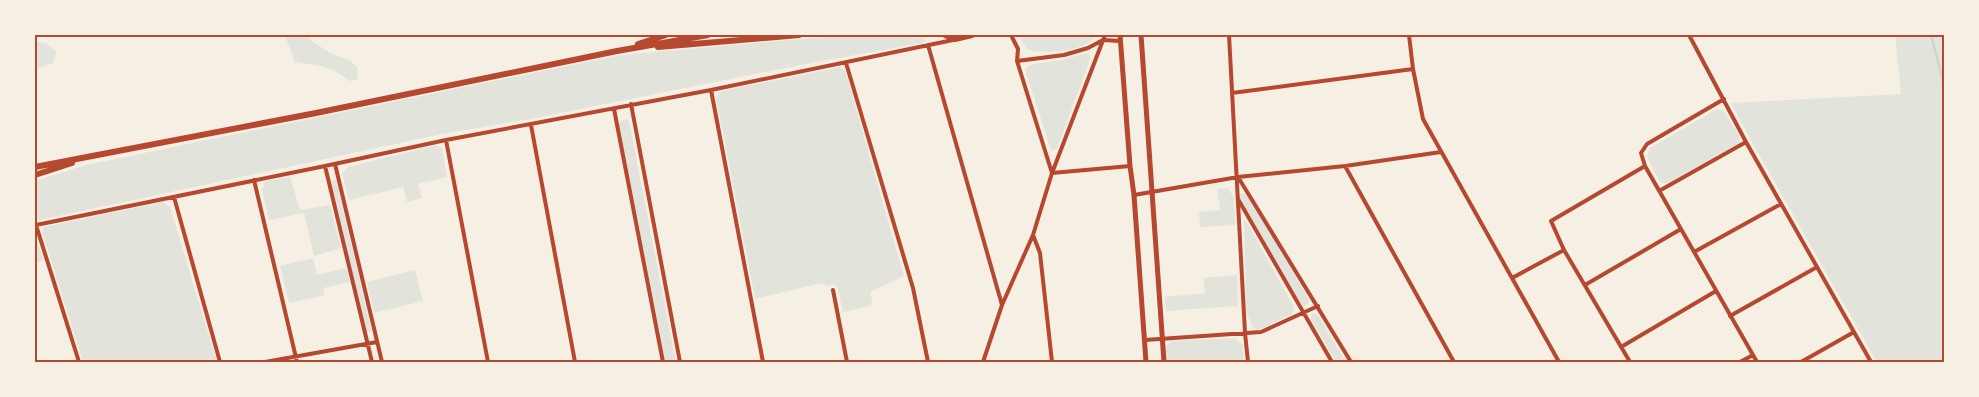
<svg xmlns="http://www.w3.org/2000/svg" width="1979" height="397" viewBox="0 0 1979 397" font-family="'Source Sans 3',sans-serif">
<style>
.green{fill:#e2e4dc}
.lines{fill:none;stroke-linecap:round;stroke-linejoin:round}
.stream{stroke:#c9d6d2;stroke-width:2.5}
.minor{stroke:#b5482f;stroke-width:4}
.tertiary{stroke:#b5482f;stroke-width:5}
.primary{stroke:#b5482f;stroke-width:6}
.neatline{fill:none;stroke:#b5482f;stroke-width:2}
</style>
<rect width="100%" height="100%" fill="#f6efe4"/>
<!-- green -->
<path class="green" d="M 286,35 L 308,35 L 309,39 L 330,53 L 349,60 L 357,67 L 358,79 L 349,81 C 331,65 318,66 295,62 L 287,41 Z
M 1018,35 L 1096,35 C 1087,52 1043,55 1027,49 Z
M 1895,35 L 1944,35 L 1944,362 L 1877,362 L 1750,139 L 1731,103 L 1901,94 Z
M 835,36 L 918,37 L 924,38 L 925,41 L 921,43 L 801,65 L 530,119 L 442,134 L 35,221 L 35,181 L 86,165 L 621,55 Z
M 35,39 L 36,42 L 46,43 L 57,52 L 53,63 L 35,69 Z
M 1087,53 L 1091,57 L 1057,149 L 1051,150 L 1025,70 L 1029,65 L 1065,59 Z
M 840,67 L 845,70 L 904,276 L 870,292 L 873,305 L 843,312 L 838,289 L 835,284 L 828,286 L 821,283 L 755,299 L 716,97 L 721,91 Z
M 1717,109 L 1724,111 L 1740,137 L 1739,143 L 1666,184 L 1659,181 L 1647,156 L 1650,148 Z
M 627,119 L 629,121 L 676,362 L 665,362 L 619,124 L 622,120 Z
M 436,145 L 442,148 L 447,177 L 418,184 L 422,198 L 407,202 L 403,187 L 349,200 L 342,173 L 348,167 Z
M 290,177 L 300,210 L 330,205 L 341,248 L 314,256 L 304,213 L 269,220 L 262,190 L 265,181 Z
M 336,179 L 371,329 L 371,331 L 367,332 L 366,329 L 331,182 Z
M 1228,188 L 1234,198 L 1235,225 L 1200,227 L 1199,212 L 1220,210 L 1217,189 Z
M 1243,193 L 1247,194 L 1309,299 L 1308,304 L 1304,306 L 1300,302 L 1240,198 L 1240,194 Z
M 163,202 L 170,207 L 217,362 L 83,362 L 42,232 L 44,227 Z
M 1244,220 L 1248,224 L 1294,307 L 1292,314 L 1258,330 L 1252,327 L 1246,311 Z
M 35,235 L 44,260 L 35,263 Z
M 313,258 L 317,275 L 346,268 L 350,282 L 323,288 L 325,295 L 289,303 L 280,266 Z
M 415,270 L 423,301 L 374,313 L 367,282 Z
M 1237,275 L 1238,306 L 1166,311 L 1165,297 L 1205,293 L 1203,278 Z
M 1314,313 L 1318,315 L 1346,362 L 1336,362 L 1311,319 L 1311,315 Z
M 1235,338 L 1243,345 L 1244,362 L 1165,362 C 1165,353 1163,346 1172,341 Z"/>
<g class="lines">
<!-- stream -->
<path class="stream" d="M 1931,35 L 1944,84"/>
<!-- minor -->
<path class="minor" d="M 1011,35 L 1018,49 L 1017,61 L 1052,173 L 1130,166
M 1229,35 L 1245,333 L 1248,362
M 1409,35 L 1413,69 L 1423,119 L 1559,362
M 1689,35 L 1746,142 L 1871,362
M 928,45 L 1002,305
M 1017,61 L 1064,55 L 1088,48 L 1103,40 L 1120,41
M 846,63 L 913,288 L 928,362
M 711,90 L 763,362
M 1232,93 L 1413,69
M 1724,99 L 1647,144 L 1641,153 L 1645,166 L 1757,362
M 631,104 L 680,362
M 614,109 L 663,362
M 531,125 L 575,362
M 446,140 L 488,362
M 335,164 L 382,362
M 325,166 L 372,362
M 1345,166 L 1454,362
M 1238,177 L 1351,362
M 254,180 L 297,362
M 1659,191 L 1746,142
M 1134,195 L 1238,177 L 1345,166 L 1441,152
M 174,197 L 220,362
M 1238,199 L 1332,362
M 1033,235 L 1040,253 L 1052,362
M 1694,252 L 1781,204
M 1512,278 L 1564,250
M 1585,285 L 1681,229
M 833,290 L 847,362
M 1730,316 L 1817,267
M 1145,340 L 1261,332 L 1318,306
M 1621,347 L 1716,291
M 79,362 L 36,225 L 325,166 L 446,140 L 711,90 L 953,40
M 265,362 L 377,342
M 983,362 L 1002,305 L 1033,235 L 1052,173 L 1105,35
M 1630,362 L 1564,250 L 1551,221 L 1645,166
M 1740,362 L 1753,355
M 1801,362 L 1854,332"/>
<!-- tertiary -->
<path class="tertiary" d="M 1120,35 L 1130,166 L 1134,195 L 1146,362
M 1141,35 L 1164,362"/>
<!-- primary -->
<path class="primary" d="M 945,35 L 955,39 L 972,35
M 638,44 L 666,35
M 658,47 L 799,35
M 35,167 L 316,113 L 617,51 L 708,35
M 35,175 L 72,163"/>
</g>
<!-- border -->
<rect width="1979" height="397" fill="none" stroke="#f6efe4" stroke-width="72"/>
<rect x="36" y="36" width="1907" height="325" class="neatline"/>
</svg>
